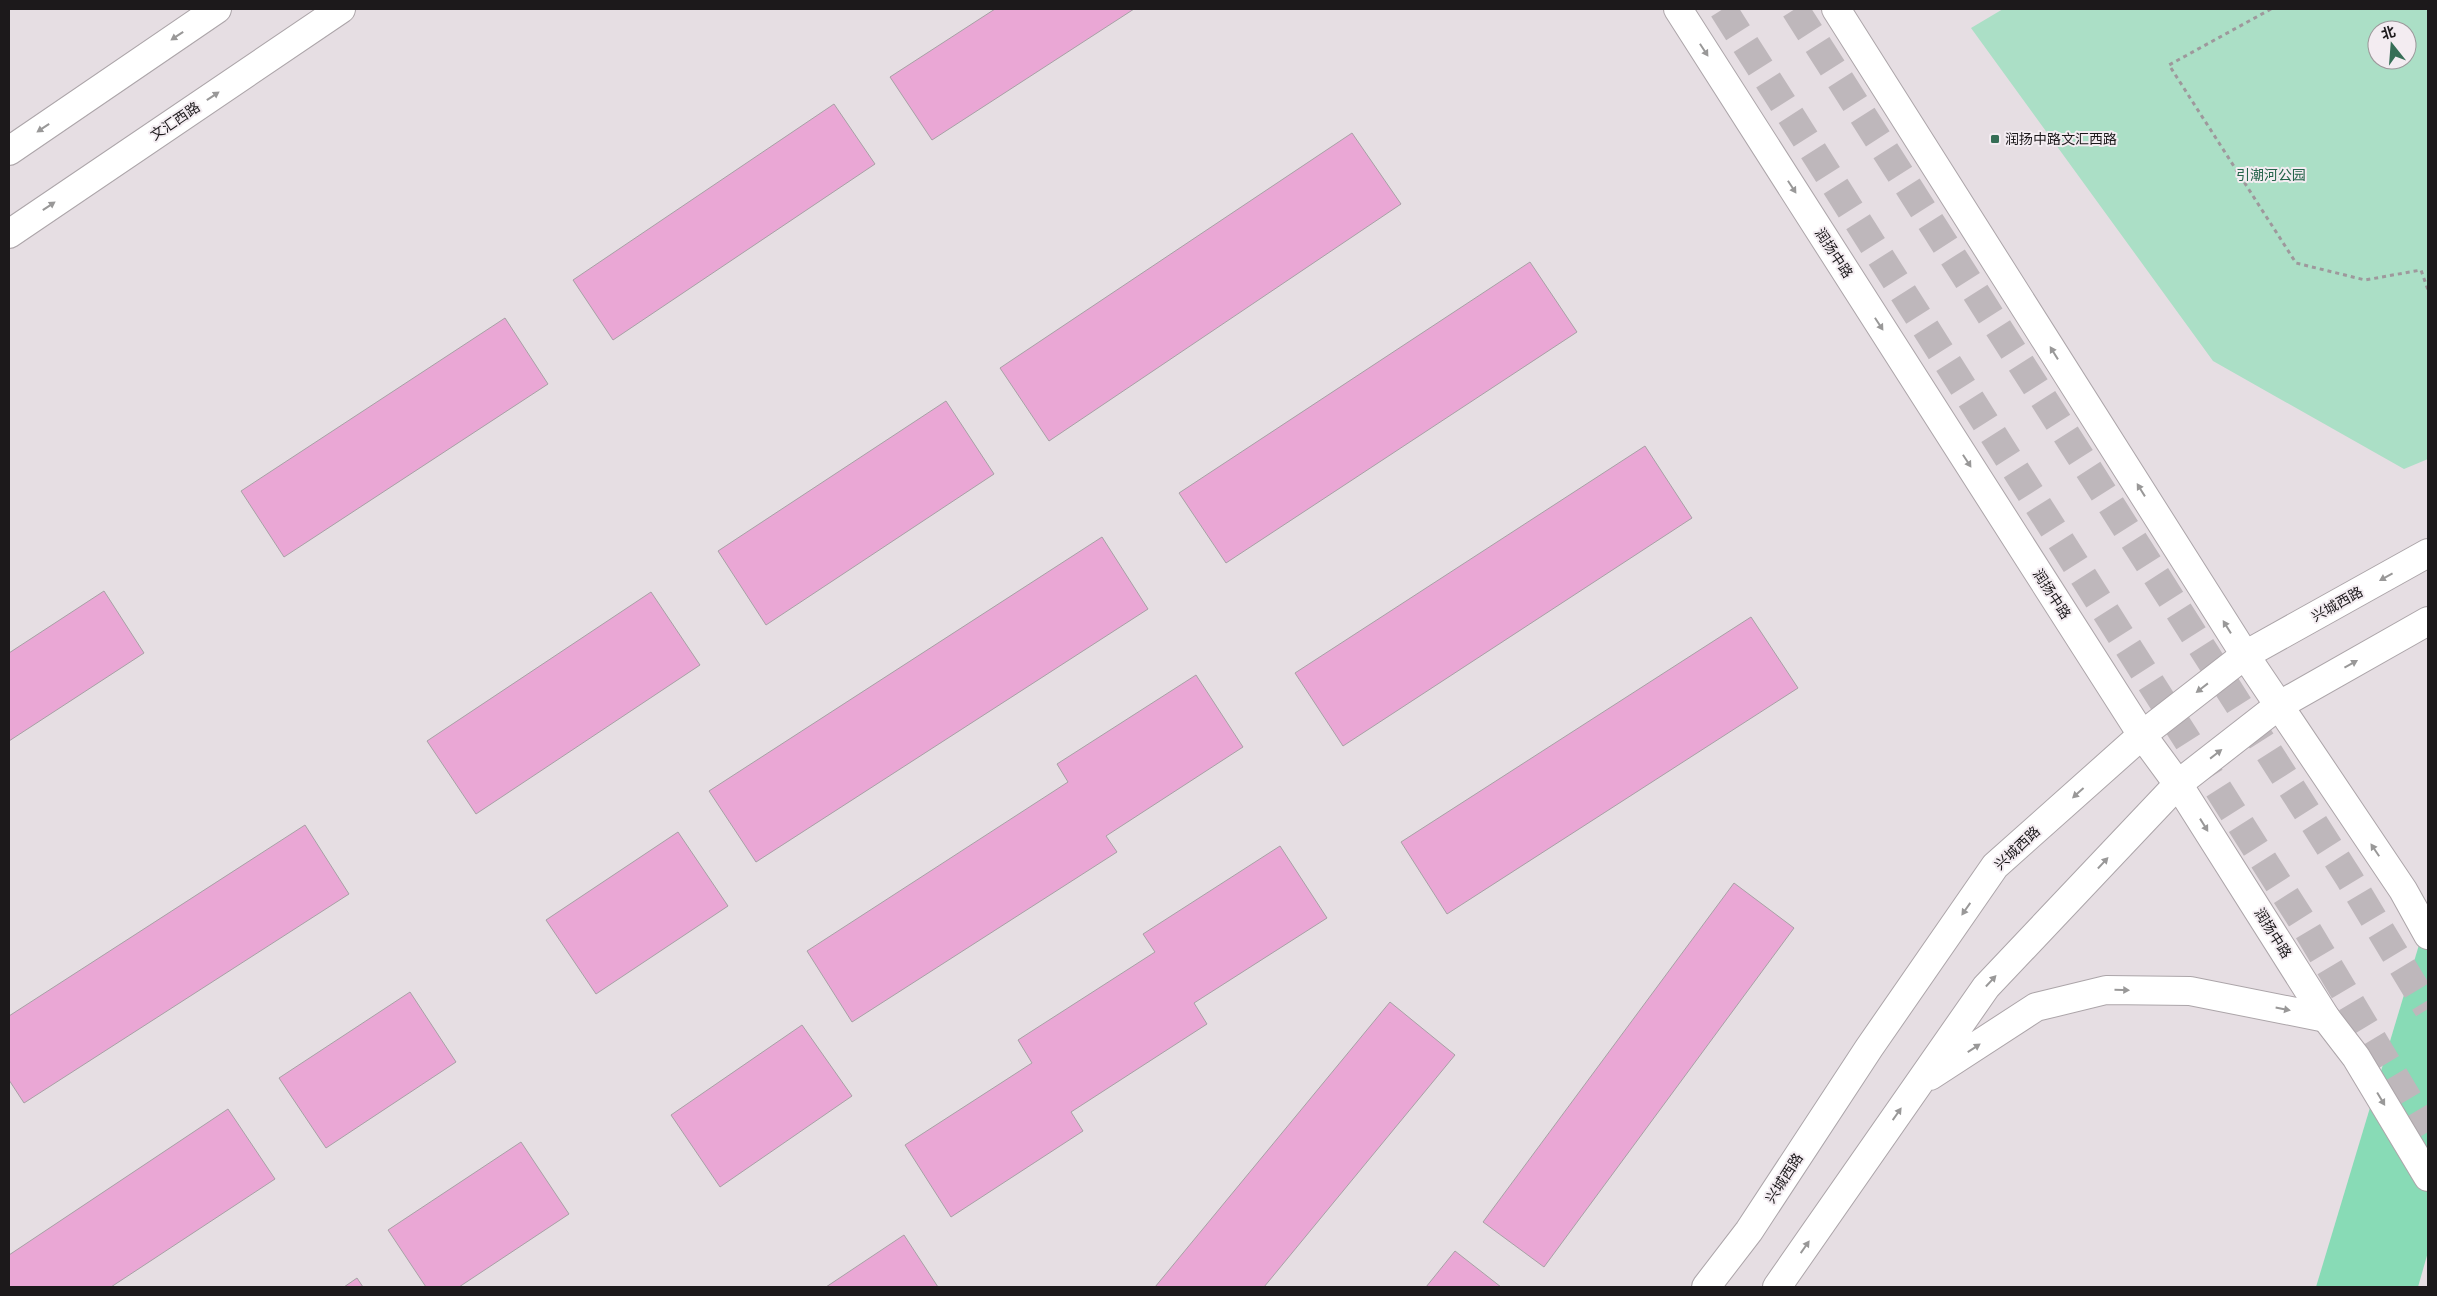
<svg xmlns="http://www.w3.org/2000/svg" width="2437" height="1296" viewBox="0 0 2437 1296" font-family="'PT Sans Narrow','Noto Sans SC',sans-serif">
<style>
.green{fill:#abdfc6;fill-rule:evenodd}
.water{fill:#88dbb6}
.building{fill:#eaa7d5;stroke:#a7a0a5}
.lines{fill:none;stroke-linecap:round;stroke-linejoin:round}
.highway-tunnel{stroke:#beb7bb;stroke-width:28;stroke-dasharray:28 14;stroke-linecap:butt}
.minor-casing{stroke:#aca5a9;stroke-width:30}
.major-casing{stroke:#aca5a9;stroke-width:30}
.path{stroke:#9e989c;stroke-width:3;stroke-dasharray:4 4;stroke-linecap:butt}
.minor{stroke:#fff;stroke-width:28}
.major{stroke:#fff;stroke-width:28}
.oneway{fill:#999898}
.poi-dot{fill:#366e56;stroke:#f3ecf1;stroke-width:2}
.labels{text-anchor:middle;dominant-baseline:central;stroke-width:4;stroke-linejoin:round;paint-order:stroke}
.street-label{font-size:14px;fill:#1c191b;stroke:#f3ecf1}
.poi-label{font-size:14px;fill:#1c191b;stroke:#f3ecf1;text-anchor:start}
.park-label{font-size:14px;fill:#24634a;stroke:#f3ecf1}
</style>
<rect width="100%" height="100%" fill="#e6dee3"/>
<!-- green -->
<path class="green" d="M 2003,9 L 2428,9 L 2428,459 L 2404,469 L 2213,361 L 1971,28 ZM 2377,30 L 2407,30 L 2407,60 L 2377,60 Z"/>
<!-- water -->
<path class="water" d="M 2428,915 L 2428,1252 L 2418,1287 L 2316,1287 Z"/>
<!-- building -->
<path class="building" d="M 995,9 L 1134,9 L 932,140 L 890,77 Z
M 834,104 L 875,164 L 613,340 L 573,280 Z
M 1352,133 L 1401,204 L 1049,441 L 1000,368 Z
M 1530,262 L 1577,332 L 1226,563 L 1179,493 Z
M 505,318 L 548,384 L 284,557 L 241,491 Z
M 946,401 L 994,474 L 766,625 L 718,551 Z
M 1645,446 L 1692,518 L 1343,746 L 1295,673 Z
M 1102,537 L 1148,609 L 756,862 L 709,791 Z
M 104,591 L 144,653 L 9,741 L 9,653 Z
M 651,592 L 700,665 L 476,814 L 427,741 Z
M 1751,617 L 1798,688 L 1447,914 L 1401,842 Z
M 1196,675 L 1243,747 L 1106,836 L 1117,852 L 852,1022 L 807,951 L 1068,782 L 1057,764 Z
M 305,825 L 349,894 L 24,1103 L 9,1080 L 9,1016 Z
M 678,832 L 728,906 L 596,994 L 546,920 Z
M 1280,846 L 1327,918 L 1194,1003 L 1207,1024 L 1071,1112 L 1083,1131 L 951,1217 L 905,1145 L 1032,1063 L 1018,1040 L 1155,952 L 1143,934 Z
M 1734,883 L 1794,928 L 1544,1267 L 1483,1222 Z
M 410,992 L 456,1062 L 326,1148 L 279,1078 Z
M 1390,1002 L 1455,1055 L 1264,1287 L 1155,1287 Z
M 802,1025 L 852,1096 L 720,1187 L 671,1115 Z
M 228,1109 L 275,1179 L 111,1287 L 9,1287 L 9,1255 Z
M 521,1142 L 569,1214 L 459,1287 L 426,1287 L 388,1230 Z
M 904,1235 L 938,1287 L 826,1287 Z
M 1455,1251 L 1501,1287 L 1426,1287 Z
M 357,1278 L 363,1287 L 344,1287 Z"/>
<g class="lines">
<!-- highway-tunnel -->
<path class="highway-tunnel" d="M 1723,9 L 2302,921 L 2428,1132
M 1795,9 L 2349,878 L 2428,1009"/>
<defs>
<path id="minor" d="M 1930,1076 L 2036,1007 L 2106,990 L 2190,991 L 2326,1018
M 1706,1287 L 1749,1231 L 1869,1048 L 1995,866 L 2142,735 L 2245,655 L 2428,553
M 1777,1287 L 1986,987 L 2178,784 L 2278,706 L 2428,621"/>
<path id="major" d="M 1678,9 L 2142,735 L 2178,784 L 2326,1018 L 2356,1057 L 2428,1177
M 1836,9 L 2245,655 L 2403,890 L 2428,935
M 9,151 L 217,9
M 9,234 L 341,9"/>
</defs>
<!-- minor casing -->
<use href="#minor" class="minor-casing"/>
<!-- major casing -->
<use href="#major" class="major-casing"/>
<!-- path -->
<path class="path" d="M 2271,9 L 2169,65 L 2296,263 L 2365,280 L 2421,270 L 2428,290"/>
<!-- minor -->
<use href="#minor" class="minor"/>
<!-- major -->
<use href="#major" class="major"/>
</g>
<!-- one-way arrows -->
<defs><path id="oneway-solid" d="M-6-.8H1V-3.2L6.5 0L1 3.2V.8H-6Z" transform="scale(1.25)"/></defs>
<g class="oneway">
<use href="#oneway-solid" transform="translate(177 36) rotate(146)"/>
<use href="#oneway-solid" transform="translate(1704 50) rotate(57)"/>
<use href="#oneway-solid" transform="translate(213 96) rotate(-34)"/>
<use href="#oneway-solid" transform="translate(43 128) rotate(146)"/>
<use href="#oneway-solid" transform="translate(1792 187) rotate(57)"/>
<use href="#oneway-solid" transform="translate(49 206) rotate(-34)"/>
<use href="#oneway-solid" transform="translate(1879 324) rotate(57)"/>
<use href="#oneway-solid" transform="translate(2054 353) rotate(-122)"/>
<use href="#oneway-solid" transform="translate(1967 461) rotate(57)"/>
<use href="#oneway-solid" transform="translate(2141 490) rotate(-122)"/>
<use href="#oneway-solid" transform="translate(2386 577) rotate(151)"/>
<use href="#oneway-solid" transform="translate(2227 627) rotate(-122)"/>
<use href="#oneway-solid" transform="translate(2351 664) rotate(-29)"/>
<use href="#oneway-solid" transform="translate(2202 688) rotate(142)"/>
<use href="#oneway-solid" transform="translate(2216 754) rotate(-38)"/>
<use href="#oneway-solid" transform="translate(2078 793) rotate(138)"/>
<use href="#oneway-solid" transform="translate(2204 825) rotate(58)"/>
<use href="#oneway-solid" transform="translate(2375 850) rotate(-124)"/>
<use href="#oneway-solid" transform="translate(2103 863) rotate(-47)"/>
<use href="#oneway-solid" transform="translate(1966 909) rotate(125)"/>
<use href="#oneway-solid" transform="translate(1991 981) rotate(-47)"/>
<use href="#oneway-solid" transform="translate(2122 990) rotate(1)"/>
<use href="#oneway-solid" transform="translate(2283 1009) rotate(11)"/>
<use href="#oneway-solid" transform="translate(1974 1048) rotate(-33)"/>
<use href="#oneway-solid" transform="translate(2381 1099) rotate(59)"/>
<use href="#oneway-solid" transform="translate(1897 1114) rotate(-55)"/>
<use href="#oneway-solid" transform="translate(1805 1247) rotate(-55)"/>
</g>
<!-- markers -->
<rect class="poi-dot" x="1990" y="134" width="10" height="10" rx="2.5"/>
<g class="labels">
<!-- street labels -->
<g class="street-label">
<text transform="translate(175 121) rotate(-34)">文汇西路</text>
<text transform="translate(1834 253) rotate(57)">润扬中路</text>
<text transform="translate(2052 594) rotate(57)">润扬中路</text>
<text transform="translate(2337 604) rotate(-29)">兴城西路</text>
<text transform="translate(2017 848) rotate(-43)">兴城西路</text>
<text transform="translate(2273 933) rotate(58)">润扬中路</text>
<text transform="translate(1784 1178) rotate(-57)">兴城西路</text>
</g>
<!-- poi labels -->
<g class="poi-label">
<text x="2005" y="139">润扬中路文汇西路</text>
</g>
<!-- park labels -->
<g class="park-label">
<text x="2271" y="175">引潮河公园</text>
</g>
</g>
<!-- border -->
<rect width="2437" height="1296" fill="none" stroke="#1c191b" stroke-width="20"/>
<!-- north arrow -->
<g transform="translate(2392 45) rotate(343)"><circle r="24" fill="#f3ecf1" stroke="#9d989b"/>
<path d="M0-4L9 19L0 12L-9 19Z" fill="#366e56"/>
<text y="-8" font-size="14" font-weight="bold" text-anchor="middle" fill="#1c191b">北</text>
</g>
</svg>
